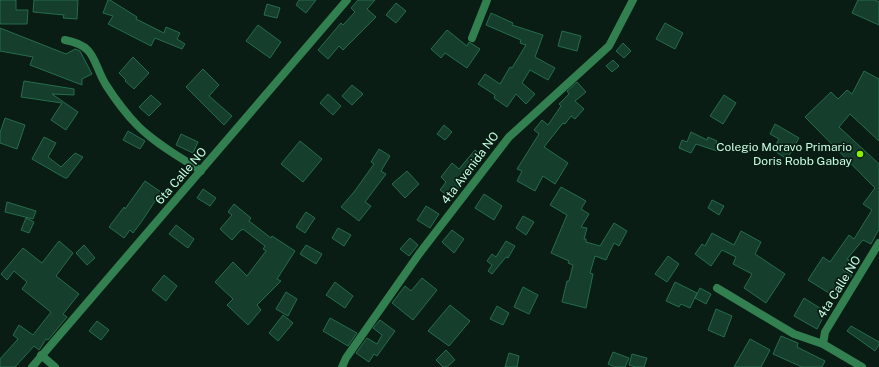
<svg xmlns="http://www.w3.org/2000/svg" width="879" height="367" viewBox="0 0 879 367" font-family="'Public Sans',sans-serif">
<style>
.building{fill:#153f2c;stroke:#256d4c}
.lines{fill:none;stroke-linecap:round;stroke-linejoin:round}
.street{stroke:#327f4f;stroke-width:8}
.poi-dot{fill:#87f100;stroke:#0a1d14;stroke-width:1.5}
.labels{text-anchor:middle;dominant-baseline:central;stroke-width:3.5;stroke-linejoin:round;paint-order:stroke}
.poi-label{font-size:12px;fill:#c6ffe0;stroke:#0a1d14;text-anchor:end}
.street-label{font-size:12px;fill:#c6ffe0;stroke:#0a1d14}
</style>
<rect width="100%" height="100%" fill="#0a1d14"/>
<!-- building -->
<path class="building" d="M 0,0 L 16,0 L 16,10 L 28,10 L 27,24 L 0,24 Z
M 34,0 L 78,0 L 77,19 L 63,18 L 64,15 L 33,12 Z
M 108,0 L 110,0 L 137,17 L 136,19 L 164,33 L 166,27 L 180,33 L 177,39 L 185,44 L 182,49 L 155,38 L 151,46 L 108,24 L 113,16 L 103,13 Z
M 299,0 L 316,0 L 306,13 L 296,5 Z
M 358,0 L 375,0 L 367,9 L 376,17 L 343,50 L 339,46 L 328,59 L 318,50 L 341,23 L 343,25 L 355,12 L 351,8 Z
M 858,0 L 875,0 L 879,2 L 879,25 L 852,13 Z
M 396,3 L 406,11 L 396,23 L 386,15 Z
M 267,4 L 280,8 L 277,18 L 264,15 Z
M 491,13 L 513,23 L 512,25 L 543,35 L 535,57 L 555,68 L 548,80 L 530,70 L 522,83 L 535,94 L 526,104 L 516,94 L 507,107 L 494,98 L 495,95 L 478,84 L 485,74 L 500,84 L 510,67 L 512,68 L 526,45 L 520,43 L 521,40 L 486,25 Z
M 665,23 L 683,33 L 675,49 L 656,39 Z
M 258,25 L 281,42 L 270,58 L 246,41 Z
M 0,28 L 66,54 L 75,49 L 80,51 L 92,74 L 82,79 L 82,85 L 30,65 L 33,57 L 0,51 Z
M 447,30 L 467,46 L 469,42 L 480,49 L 467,68 L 445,53 L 441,58 L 431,49 Z
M 562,31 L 581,36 L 577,51 L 558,46 Z
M 623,43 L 631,51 L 624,58 L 616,51 Z
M 133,57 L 149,73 L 134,89 L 125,81 L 126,80 L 119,73 Z
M 613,60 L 619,66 L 612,72 L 606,66 Z
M 203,69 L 219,85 L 209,96 L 232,116 L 224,125 L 186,87 Z
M 864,71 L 879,79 L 879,141 L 850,114 L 839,127 L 879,164 L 879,229 L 871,244 L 863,240 L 847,259 L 849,260 L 843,270 L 852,275 L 837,298 L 808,280 L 823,257 L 830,262 L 849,235 L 854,239 L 872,210 L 863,204 L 875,188 L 805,117 L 831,92 L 838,99 L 847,90 L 852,94 Z
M 24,81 L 74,89 L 74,95 L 52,94 L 78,112 L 66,130 L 51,120 L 62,103 L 21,97 Z
M 577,82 L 586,92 L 575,101 L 584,109 L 575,119 L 571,116 L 565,124 L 563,123 L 544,147 L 568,163 L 555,184 L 543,176 L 535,191 L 517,181 L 522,171 L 517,169 L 539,134 L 534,130 L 542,120 L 548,125 L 561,106 L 559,104 L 569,94 L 567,91 Z
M 352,85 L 363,94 L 352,105 L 342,96 Z
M 328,94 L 341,106 L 333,115 L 320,103 Z
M 151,95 L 161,104 L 149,116 L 139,107 Z
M 724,95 L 736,103 L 723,124 L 710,116 Z
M 5,118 L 25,125 L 17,149 L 0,143 L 0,133 Z
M 775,124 L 799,138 L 787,159 L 773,150 L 779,139 L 770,134 Z
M 444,125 L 452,132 L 445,140 L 437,134 Z
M 128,131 L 145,141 L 140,149 L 123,140 Z
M 691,132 L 707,140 L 708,137 L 717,141 L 716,144 L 719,146 L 717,151 L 696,144 L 691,153 L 679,148 L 682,140 L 687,142 Z
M 181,134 L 198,142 L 193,153 L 176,145 Z
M 44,137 L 56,143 L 48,157 L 61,167 L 75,153 L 83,157 L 67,178 L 65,178 L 32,159 Z
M 300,141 L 322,159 L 303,182 L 281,164 Z
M 379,149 L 390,156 L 381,171 L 386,174 L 365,202 L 371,206 L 359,221 L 341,207 L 354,192 L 374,164 L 371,162 Z
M 475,150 L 484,158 L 477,165 L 456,191 L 458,192 L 452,199 L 440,190 L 446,182 L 441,177 L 452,163 L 459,169 Z
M 407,171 L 419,184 L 405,198 L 392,184 Z
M 145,181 L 161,192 L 142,221 L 133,233 L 130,230 L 124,238 L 109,227 L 124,207 L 125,209 Z
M 561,187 L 586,201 L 581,209 L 589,214 L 581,227 L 587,228 L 584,239 L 586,239 L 586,242 L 600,246 L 614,223 L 627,231 L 619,246 L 614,243 L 606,260 L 595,256 L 590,273 L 593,274 L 586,308 L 562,302 L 567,281 L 569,281 L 573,265 L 568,263 L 569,261 L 551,253 L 567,215 L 550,205 Z
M 203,189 L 216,198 L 210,206 L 197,198 Z
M 484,194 L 502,206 L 494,220 L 475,208 Z
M 712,200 L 724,206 L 719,215 L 708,208 Z
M 7,202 L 36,211 L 33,219 L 5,212 Z
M 234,204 L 251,218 L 249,221 L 271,238 L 272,236 L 295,251 L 277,279 L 281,281 L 257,305 L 261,310 L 248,325 L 227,305 L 233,299 L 215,282 L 233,262 L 247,276 L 266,251 L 263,249 L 265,246 L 243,229 L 242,230 L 241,230 L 232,240 L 220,229 L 232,215 L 228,212 Z
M 426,206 L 439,214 L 430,228 L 417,220 Z
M 306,212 L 315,218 L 305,233 L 296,227 Z
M 523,216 L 534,222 L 526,235 L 516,228 Z
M 26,218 L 34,222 L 29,233 L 21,230 Z
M 176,225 L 194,239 L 188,248 L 169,234 Z
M 338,228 L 351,235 L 344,246 L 332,238 Z
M 452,230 L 464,239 L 454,253 L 442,242 Z
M 741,231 L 761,242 L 755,254 L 785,274 L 766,303 L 744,288 L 752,274 L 733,264 L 736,257 L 722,250 L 711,266 L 695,254 L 702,244 L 705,246 L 712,233 L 734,245 Z
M 410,238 L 418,245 L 409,256 L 400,249 Z
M 59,241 L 73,253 L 56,276 L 79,294 L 63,314 L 67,317 L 48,340 L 46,339 L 39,350 L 34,346 L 15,367 L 0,367 L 0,359 L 18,339 L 13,335 L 19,325 L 33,335 L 51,312 L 22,289 L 27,282 L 14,271 L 7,280 L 1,274 L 23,248 L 42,263 Z
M 506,241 L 515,246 L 508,258 L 506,257 L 492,274 L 488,271 L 492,265 L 487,261 L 492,254 L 496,257 Z
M 84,245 L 95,258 L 87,265 L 76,253 Z
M 306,245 L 322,254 L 316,264 L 300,254 Z
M 668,256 L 679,264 L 667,282 L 655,274 Z
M 164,275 L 177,286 L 166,301 L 152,290 Z
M 422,278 L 437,290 L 413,320 L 392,303 L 405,286 L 411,291 Z
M 335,282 L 353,296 L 345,308 L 326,295 Z
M 675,282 L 697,293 L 690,308 L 681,304 L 679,307 L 666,301 Z
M 523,287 L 538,295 L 529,314 L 514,307 Z
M 700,288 L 711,294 L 706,304 L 695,298 Z
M 286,292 L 297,299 L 288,316 L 276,309 Z
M 804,298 L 826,312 L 817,329 L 794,316 Z
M 450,305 L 470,321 L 449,346 L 428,331 Z
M 497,306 L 509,313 L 503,325 L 490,319 Z
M 716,309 L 732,316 L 724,337 L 708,330 Z
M 283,315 L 293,323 L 278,341 L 269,333 Z
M 330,318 L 357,333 L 348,346 L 323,331 Z
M 380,320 L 395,331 L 377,356 L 374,354 L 369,362 L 356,353 L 367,338 L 377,344 L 382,335 L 373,328 Z
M 97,321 L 109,330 L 101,340 L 89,331 Z
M 851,326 L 879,342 L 879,345 L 875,351 L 847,331 Z
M 781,336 L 798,343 L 797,347 L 825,361 L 822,367 L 802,367 L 773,354 Z
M 750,339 L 770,350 L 761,367 L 734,367 Z
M 446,350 L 455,360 L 447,367 L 443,367 L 436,360 Z
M 613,352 L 629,358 L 625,367 L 615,367 L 608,364 Z
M 509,353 L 519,356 L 517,367 L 505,367 Z
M 632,354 L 647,358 L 644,367 L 636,367 L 629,365 Z"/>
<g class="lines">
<!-- street -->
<path class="street" d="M 472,38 L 487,0
M 65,40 C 97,46 92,62 106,85 C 115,99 126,114 138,126 C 156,144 180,157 201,171
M 717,288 L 794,334 L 823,344 L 862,367
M 823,344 L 825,332 L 879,243
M 41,355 L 55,367
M 32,367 L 347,0
M 342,367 L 346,358 L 419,254 L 509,137 L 609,46 L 633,0"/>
</g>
<!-- markers -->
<circle class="poi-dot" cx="860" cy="154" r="4"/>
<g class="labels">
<!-- poi labels -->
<g class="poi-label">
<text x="852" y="147">Colegio Moravo Primario<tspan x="852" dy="14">Doris Robb Gabay</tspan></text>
</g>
<!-- street labels -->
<g class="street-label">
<text transform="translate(470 168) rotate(-53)">4ta Avenida NO</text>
<text transform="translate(181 176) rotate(-49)">6ta Calle NO</text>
<text transform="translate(839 287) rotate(-58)">4ta Calle NO</text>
</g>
</g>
</svg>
